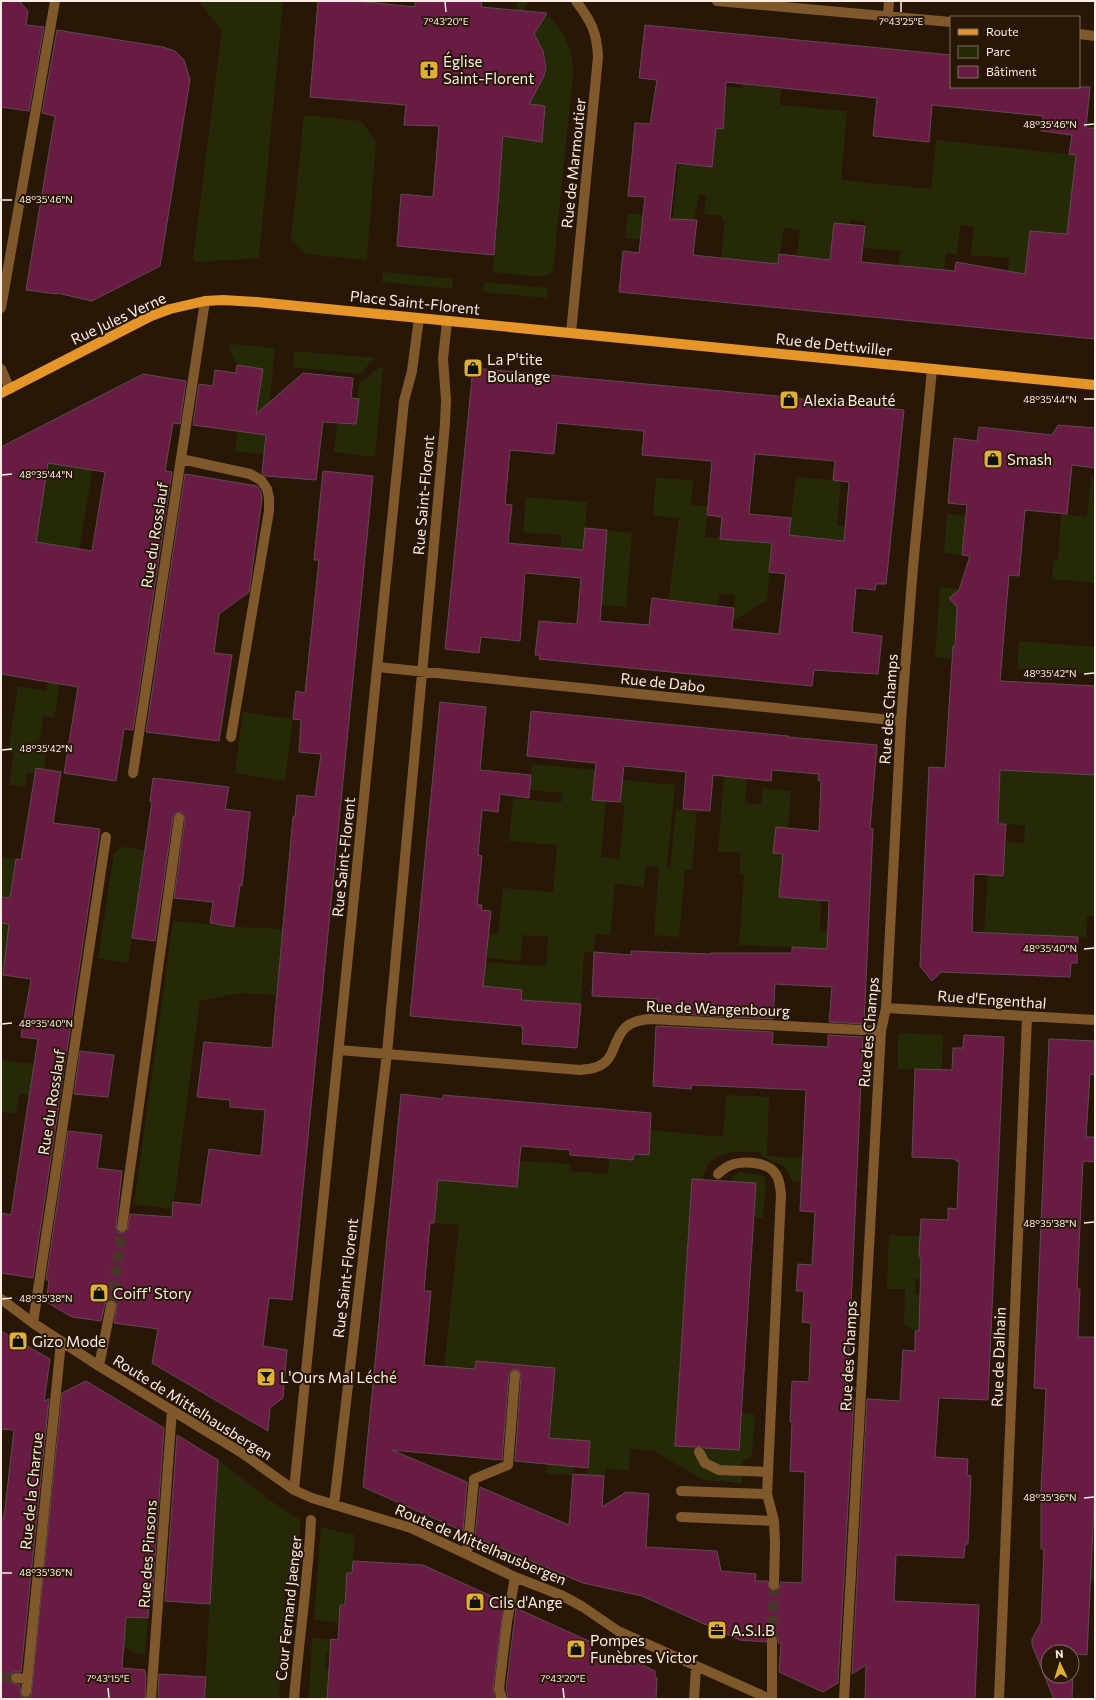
<svg xmlns="http://www.w3.org/2000/svg" width="1096" height="1700" viewBox="0 0 1096 1700" font-family="Commissioner,sans-serif">
<style>
.green{fill:#262908;fill-rule:evenodd}
.building{fill:#691c43;stroke:#624953;fill-rule:evenodd}
.lines{fill:none;stroke-linecap:round;stroke-linejoin:round}
.minor-tunnel{stroke:#483728;stroke-width:10;stroke-dasharray:10 5;stroke-linecap:butt}
.minor{stroke:#7f592c;stroke-width:10}
.major{stroke:#e69528;stroke-width:10}
.ticks{fill:none;stroke:#faeee4;stroke-width:1.5}
.labels{text-anchor:middle;dominant-baseline:central;stroke-width:4;stroke-linejoin:round;paint-order:stroke}
.poi-label{font-size:15px;fill:#faeee4;stroke:#281707;text-anchor:start}
.street-label{font-size:15px;fill:#faeee4;stroke:#281707}
.ticks-label{font-size:10px;text-anchor:middle;fill:#faeee4;stroke:#281707;stroke-width:4;stroke-linejoin:round;paint-order:stroke}
</style>
<rect width="100%" height="100%" fill="#281707"/>
<!-- green -->
<path class="green" d="M 198,1 L 283,1 L 259,258 L 195,262 L 193,258 L 222,31 Z
M 517,1 L 528,2 L 523,11 L 541,22 L 546,14 C 565,30 573,50 573,75 L 553,270 L 551,273 L 540,277 L 493,272 L 499,203 L 497,202 L 508,101 C 516,100 524,98 531,93 C 559,73 546,35 514,29 ZM 520,104 L 545,106 L 542,142 L 517,139 Z
M 743,84 L 781,89 L 780,105 L 847,111 L 841,180 L 931,189 L 936,140 L 1095,157 L 1067,234 L 1030,231 L 1025,274 L 1008,271 L 1009,258 L 971,255 L 974,227 L 960,225 L 957,254 L 946,253 L 944,272 L 898,266 L 901,251 L 864,248 L 863,244 L 865,222 L 850,220 L 849,224 L 834,223 L 829,269 L 795,265 L 797,255 L 800,230 L 784,228 L 778,264 L 721,258 L 725,222 L 722,221 L 722,216 L 704,214 L 706,195 L 699,194 L 694,220 L 673,219 L 670,243 L 625,238 L 628,213 L 673,219 L 678,164 L 712,167 L 714,128 L 722,129 L 719,86 L 743,88 Z
M 304,115 L 361,121 L 376,141 L 367,260 L 306,254 L 291,240 Z
M 383,272 L 453,279 L 452,289 L 382,282 Z
M 484,282 L 548,288 L 547,298 L 483,292 Z
M 231,344 L 275,348 L 264,454 L 235,451 L 238,430 L 237,365 L 228,347 Z
M 294,351 L 375,358 L 360,374 L 293,367 Z
M 381,366 L 383,369 L 375,457 L 334,452 L 337,423 L 356,424 L 359,383 Z
M 94,461 L 79,549 L 36,542 L 48,463 Z
M 796,477 L 841,481 L 837,525 L 852,528 L 851,541 L 789,535 Z
M 656,478 L 693,480 L 691,505 L 708,506 L 705,537 L 772,543 L 767,600 L 733,621 L 735,595 L 720,594 L 718,605 L 672,600 L 669,598 L 679,518 L 653,516 Z
M 1091,478 L 1095,478 L 1095,583 L 1052,579 L 1053,561 L 1058,561 L 1061,514 L 1087,517 Z
M 526,497 L 587,502 L 585,528 L 632,533 L 626,607 L 578,603 L 580,585 L 602,586 L 583,550 L 561,547 L 561,535 L 523,532 Z
M 947,514 L 966,516 L 962,555 L 944,553 Z
M 940,587 L 960,589 L 954,646 L 952,647 L 951,659 L 935,657 Z
M 69,627 L 54,718 L 43,716 L 39,745 L 47,746 L 44,769 L 36,768 L 34,774 L 27,773 L 25,787 L 9,785 L 14,753 L 8,751 L 18,686 L 46,691 L 51,666 Z
M 1019,641 L 1095,647 L 1095,674 L 1017,669 Z
M 243,712 L 293,719 L 285,781 L 235,773 Z
M 532,764 L 595,770 L 592,800 L 606,801 L 601,857 L 619,859 L 625,805 L 620,804 L 622,780 L 675,785 L 667,868 L 670,868 L 676,809 L 697,811 L 692,870 L 685,870 L 679,937 L 654,935 L 659,867 L 646,866 L 644,887 L 615,884 L 610,935 L 595,934 L 594,952 L 584,952 L 581,1004 L 524,1000 L 521,999 L 521,990 L 462,984 L 463,961 L 546,966 L 548,937 L 523,935 L 520,961 L 487,958 L 488,933 L 498,934 L 503,888 L 553,892 L 557,845 L 509,841 L 513,798 L 561,803 L 562,793 L 530,790 Z
M 1013,770 L 1095,775 L 1095,916 L 1087,916 L 1086,937 L 984,933 L 988,875 L 1003,876 L 1002,842 L 1024,843 L 1025,825 L 999,824 L 1000,771 Z
M 724,776 L 747,779 L 745,803 L 761,805 L 763,788 L 791,791 L 788,829 L 776,828 L 773,853 L 786,854 L 784,878 L 781,879 L 779,897 L 821,900 L 820,931 L 868,933 L 867,965 L 833,964 L 815,948 L 739,945 L 744,875 L 739,874 L 741,853 L 718,852 Z
M 122,847 L 144,850 L 128,963 L 98,958 L 114,853 Z
M 1,857 L 16,859 L 14,871 L 18,872 L 20,860 L 41,863 L 14,899 L 1,897 Z
M 173,921 L 234,927 L 283,929 L 276,995 L 240,993 L 200,1001 L 173,1209 L 134,1204 Z
M 1,923 L 11,924 L 1,985 Z
M 900,1033 L 943,1035 L 942,1070 L 898,1069 L 898,1035 Z
M 1,1060 L 34,1064 L 30,1095 L 19,1094 L 16,1114 L 1,1112 Z
M 726,1095 L 769,1097 L 767,1156 L 803,1158 L 802,1182 L 792,1181 C 786,1162 780,1166 766,1158 C 763,1157 761,1153 758,1152 C 754,1151 747,1152 743,1152 C 722,1151 706,1157 703,1180 L 692,1179 L 675,1446 L 739,1450 L 741,1419 L 738,1415 L 741,1412 L 755,1415 L 752,1453 L 750,1458 L 743,1460 L 742,1483 L 703,1480 L 654,1451 L 630,1449 L 629,1470 L 606,1469 L 604,1476 L 588,1475 L 590,1441 L 576,1440 L 573,1475 L 546,1474 L 555,1368 L 476,1361 L 467,1457 L 436,1447 L 459,1225 L 434,1223 L 438,1178 L 503,1186 L 505,1160 L 570,1164 L 569,1171 L 608,1174 L 610,1151 L 617,1158 L 633,1160 L 634,1154 L 650,1130 L 723,1137 Z
M 741,1172 L 764,1176 L 766,1181 L 763,1218 L 757,1218 L 754,1215 L 756,1183 L 731,1182 L 732,1176 Z
M 889,1235 L 920,1236 L 920,1279 L 915,1279 L 915,1294 L 948,1296 L 933,1331 L 915,1331 L 904,1325 L 905,1289 L 887,1289 Z
M 218,1460 L 271,1501 L 300,1520 L 298,1572 L 286,1584 L 279,1699 L 204,1699 Z
M 1094,1518 L 1095,1518 L 1095,1583 L 1083,1582 L 1083,1568 L 1092,1568 Z
M 321,1527 L 355,1535 L 352,1573 L 347,1573 L 346,1590 L 350,1605 L 340,1605 L 339,1622 L 314,1620 Z
M 126,1617 L 148,1618 L 145,1655 L 135,1653 L 124,1647 Z
M 312,1638 L 331,1639 L 330,1652 L 326,1653 L 325,1669 L 329,1670 L 327,1699 L 309,1699 Z"/>
<!-- building -->
<path class="building" d="M 1,1 L 19,1 L 28,11 L 26,25 L 44,27 L 29,111 L 1,107 Z
M 318,1 L 356,1 L 415,7 L 415,1 L 482,1 L 481,7 L 547,13 L 534,34 L 543,51 L 546,67 L 544,76 L 529,104 L 545,106 L 542,142 L 503,136 L 494,255 L 397,246 L 401,194 L 433,197 L 439,126 L 404,125 L 406,105 L 310,97 Z
M 645,25 L 951,55 L 951,87 L 1090,87 L 1086,128 L 1095,128 L 1095,339 L 619,292 L 623,251 L 639,253 L 645,197 L 628,196 L 635,123 L 650,124 L 657,80 L 639,78 ZM 726,82 L 877,98 L 873,136 L 929,142 L 932,105 L 1043,116 L 1041,131 L 1072,135 L 1069,154 L 1076,155 L 1067,234 L 1030,231 L 1025,274 L 956,262 L 955,271 L 861,262 L 865,226 L 834,223 L 830,260 L 779,254 L 778,264 L 693,255 L 697,220 L 670,219 L 676,163 L 712,167 L 716,128 L 723,129 Z
M 57,30 L 163,47 L 175,51 L 184,60 L 190,80 L 160,266 L 92,301 L 57,293 L 57,294 L 26,290 L 55,116 L 42,113 Z
M 237,365 L 263,369 L 256,414 L 303,373 L 353,378 L 351,398 L 359,399 L 356,424 L 323,422 L 316,480 L 266,476 L 262,473 L 266,435 L 193,425 L 199,384 L 213,386 L 215,370 L 236,373 Z
M 473,368 L 776,396 L 904,410 L 886,584 L 876,584 L 875,590 L 856,588 L 852,632 L 882,636 L 878,674 L 814,670 L 812,686 L 539,659 L 540,655 L 535,655 L 539,621 L 577,624 L 581,578 L 525,573 L 520,641 L 481,637 L 479,653 L 445,649 ZM 557,423 L 644,431 L 642,455 L 712,461 L 707,515 L 722,517 L 720,539 L 772,543 L 769,572 L 786,574 L 779,634 L 732,629 L 734,608 L 652,598 L 649,625 L 600,621 L 607,530 L 585,528 L 583,550 L 508,543 L 512,505 L 505,504 L 510,450 L 554,454 ZM 755,454 L 835,461 L 833,480 L 849,482 L 844,541 L 789,535 L 791,518 L 749,514 Z
M 143,374 L 186,381 L 180,424 L 173,423 L 165,471 L 172,472 L 133,730 L 124,729 L 116,781 L 64,773 L 78,687 L 1,674 L 1,447 ZM 48,463 L 105,472 L 92,551 L 36,542 Z
M 1058,425 L 1095,428 L 1095,468 L 1072,465 L 1067,514 L 1025,510 L 1019,576 L 1009,575 L 1000,681 L 1095,686 L 1095,775 L 1000,770 L 998,824 L 1006,824 L 1003,876 L 974,874 L 972,932 L 1078,937 L 1077,963 L 1071,963 L 1070,977 L 941,972 L 932,981 L 920,966 L 929,767 L 945,768 L 953,646 L 955,646 L 957,607 L 949,598 L 959,590 L 970,556 L 962,555 L 967,505 L 948,503 L 954,438 L 977,441 L 979,427 L 1052,435 Z
M 323,471 L 373,476 L 292,1300 L 269,1298 L 263,1346 L 287,1350 L 283,1398 L 270,1408 L 268,1431 L 152,1363 L 158,1329 L 114,1323 L 117,1304 L 112,1300 L 106,1301 L 105,1304 L 101,1321 L 72,1317 L 46,1302 L 49,1280 L 46,1280 L 68,1131 L 102,1135 L 97,1168 L 122,1171 L 116,1226 L 118,1232 L 121,1233 L 127,1231 L 130,1214 L 172,1217 L 173,1202 L 201,1205 L 209,1149 L 261,1156 L 265,1110 L 230,1107 L 230,1100 L 197,1097 L 204,1042 L 272,1048 L 293,817 L 295,817 L 297,795 L 315,797 L 321,754 L 299,752 L 301,720 L 293,719 L 296,691 L 305,693 L 319,560 L 314,560 Z
M 185,474 L 257,486 L 261,492 L 262,499 L 249,592 L 219,614 L 214,653 L 232,655 L 219,741 L 146,732 Z
M 440,702 L 486,707 L 480,770 L 531,775 L 529,798 L 500,794 L 498,812 L 482,810 L 478,855 L 482,856 L 477,905 L 482,905 L 481,910 L 491,911 L 483,986 L 522,990 L 521,1000 L 581,1004 L 577,1048 L 522,1044 L 523,1028 L 522,1029 L 522,1026 L 410,1016 Z
M 531,711 L 788,736 L 788,737 L 877,745 L 870,828 L 873,829 L 864,1024 L 829,1022 L 832,987 L 775,984 L 773,1019 L 657,1013 L 658,999 L 592,996 L 594,952 L 631,955 L 631,951 L 711,954 L 711,953 L 792,953 L 792,947 L 827,949 L 829,901 L 779,897 L 783,854 L 773,853 L 776,827 L 819,831 L 821,781 L 818,780 L 819,774 L 772,770 L 771,781 L 713,775 L 710,811 L 683,809 L 686,772 L 624,766 L 620,802 L 592,800 L 596,763 L 527,756 Z
M 36,768 L 61,772 L 53,823 L 100,829 L 33,1278 L 1,1273 L 1,1213 L 11,1215 L 38,1039 L 21,1037 L 31,979 L 3,975 L 9,924 L 1,923 L 1,897 L 10,898 L 16,859 L 21,860 Z
M 153,778 L 229,787 L 225,809 L 250,812 L 242,886 L 240,885 L 234,927 L 210,923 L 213,902 L 174,898 L 185,819 L 183,813 L 180,812 L 174,814 L 173,817 L 155,941 L 132,938 L 152,802 L 150,801 Z
M 656,1026 L 773,1032 L 772,1044 L 828,1047 L 828,1035 L 863,1037 L 847,1397 L 854,1398 L 838,1683 L 823,1692 L 779,1672 L 781,1643 L 778,1643 L 778,1638 L 775,1635 L 768,1636 L 766,1642 L 740,1640 L 642,1596 L 583,1583 L 475,1537 L 480,1487 L 569,1525 L 573,1474 L 604,1476 L 602,1507 L 626,1492 L 649,1494 L 646,1547 L 717,1551 L 721,1571 L 756,1574 L 755,1581 L 768,1581 L 769,1588 L 773,1591 L 779,1589 L 781,1582 L 802,1583 L 805,1472 L 790,1471 L 792,1422 L 790,1422 L 792,1381 L 809,1382 L 811,1323 L 802,1322 L 804,1291 L 796,1291 L 798,1264 L 812,1265 L 815,1212 L 800,1211 L 806,1090 L 692,1085 L 691,1089 L 653,1086 Z
M 964,1035 L 1004,1037 L 988,1400 L 939,1398 L 935,1457 L 968,1459 L 967,1475 L 971,1476 L 968,1544 L 965,1544 L 964,1558 L 896,1555 L 894,1601 L 979,1605 L 975,1699 L 865,1699 L 866,1665 L 852,1674 L 867,1399 L 900,1401 L 903,1350 L 915,1351 L 915,1331 L 919,1331 L 921,1260 L 919,1254 L 921,1219 L 948,1220 L 948,1208 L 957,1209 L 959,1161 L 956,1161 L 956,1159 L 912,1157 L 915,1069 L 952,1070 L 953,1048 L 963,1048 Z
M 1049,1039 L 1095,1041 L 1095,1075 L 1090,1074 L 1086,1137 L 1095,1137 L 1095,1162 L 1083,1161 L 1077,1289 L 1080,1289 L 1078,1337 L 1095,1337 L 1095,1484 L 1087,1655 L 1074,1654 L 1072,1699 L 1054,1699 L 1032,1645 L 1032,1639 L 1041,1623 L 1044,1549 L 1041,1549 L 1041,1490 L 1046,1389 L 1034,1388 ZM 1048,1652 L 1072,1652 L 1072,1676 L 1048,1676 Z
M 80,1051 L 114,1055 L 108,1097 L 74,1094 Z
M 401,1094 L 443,1099 L 443,1095 L 651,1113 L 649,1155 L 634,1154 L 633,1160 L 570,1155 L 570,1150 L 521,1146 L 517,1187 L 438,1180 L 434,1223 L 430,1223 L 424,1291 L 431,1291 L 424,1365 L 475,1369 L 476,1361 L 555,1368 L 549,1438 L 590,1441 L 588,1468 L 515,1461 L 521,1376 L 519,1370 L 515,1369 L 510,1371 L 509,1374 L 502,1460 L 392,1450 L 467,1482 L 463,1531 L 363,1487 Z
M 692,1179 L 756,1183 L 739,1450 L 704,1448 L 700,1446 L 695,1447 L 675,1446 Z
M 1,1331 L 50,1359 L 44,1401 L 49,1399 L 21,1672 L 13,1672 L 10,1677 L 10,1680 L 13,1683 L 20,1685 L 20,1692 L 22,1697 L 26,1698 L 31,1696 L 62,1393 L 86,1381 L 164,1428 L 152,1600 L 149,1599 L 148,1618 L 126,1617 L 122,1668 L 145,1670 L 145,1673 L 146,1673 L 145,1699 L 1,1699 L 1,1519 L 3,1519 L 5,1509 L 14,1430 L 1,1429 Z
M 177,1435 L 218,1460 L 210,1604 L 165,1601 Z
M 353,1561 L 423,1565 L 504,1602 L 493,1688 L 495,1699 L 327,1699 L 331,1639 L 338,1640 L 340,1605 L 345,1605 L 347,1573 L 352,1573 Z
M 516,1608 L 591,1642 L 590,1658 L 639,1663 L 655,1671 L 655,1677 L 657,1678 L 656,1699 L 508,1699 L 506,1688 Z
M 159,1674 L 206,1677 L 204,1699 L 158,1699 Z"/>
<g class="lines">
<!-- minor-tunnel -->
<path class="minor-tunnel" d="M 111,1306 L 122,1227
M 772,1641 L 774,1585
M 1,1677 L 16,1678"/>
<!-- minor -->
<path class="minor" d="M 717,1 L 951,22
M 888,16 L 889,1
M 1079,34 L 1095,36
M 1,308 L 55,1
M 571,333 L 598,57 C 597,32 591,21 576,1
M 1,369 L 10,389
M 181,459 L 250,474 L 261,480 L 267,489 L 269,498 L 269,511 L 231,737
M 378,667 L 901,721
M 133,773 L 205,301
M 886,1008 L 1095,1020
M 339,1050 L 580,1070 C 588,1069 597,1069 604,1063 C 608,1060 611,1055 613,1050 C 621,1029 626,1021 650,1019 L 881,1031
M 718,1174 C 723,1169 727,1166 734,1164 C 746,1161 767,1162 775,1173 C 780,1179 780,1187 781,1194 L 767,1494 L 774,1521 L 775,1543 L 774,1585
M 122,1227 L 179,818
M 1,1299 L 33,1323 L 99,1366 L 242,1453 L 294,1490 L 312,1498 L 411,1528 L 515,1577 L 563,1596 L 583,1607 L 618,1631 L 770,1699
M 33,1323 L 106,837
M 99,1366 L 111,1306
M 699,1452 L 705,1463 L 719,1470 L 768,1472
M 294,1490 L 404,401 L 412,371 L 419,318
M 681,1491 L 767,1494
M 334,1505 L 387,1053 L 445,424 L 446,400 L 443,359 L 447,321
M 681,1517 L 774,1521
M 467,1554 L 474,1479 L 508,1465 L 515,1375
M 772,1641 L 772,1699
M 16,1678 L 27,1679
M 26,1692 L 61,1342
M 151,1699 L 172,1410
M 294,1699 C 299,1639 308,1580 311,1520
M 502,1699 L 499,1689 L 507,1622 L 515,1577
M 694,1699 L 696,1667
M 844,1699 L 881,1031 L 886,1008 L 901,721 L 913,567 L 932,369
M 999,1699 L 1027,1017"/>
<!-- major -->
<path class="major" d="M 1,393 L 151,316 L 170,309 L 205,301 L 223,300 L 257,302 L 1095,385"/>
</g>
<!-- ticks -->
<path class="ticks" d="M 445,2 L 446,12M 901,2 L 901,12M 1084,125 L 1094,124M 2,200 L 12,200M 1084,399 L 1094,399M 2,475 L 12,474M 1084,674 L 1094,673M 2,750 L 12,749M 1084,949 L 1094,948M 2,1024 L 12,1023M 1084,1223 L 1094,1222M 2,1299 L 12,1298M 1084,1498 L 1094,1497M 2,1573 L 12,1573M 108,1688 L 109,1698M 563,1688 L 564,1698"/>
<!-- icons -->
<defs>
<symbol id="church-square" viewBox="-11 -11 22 22"><rect x="-9" y="-9" width="18" height="18" rx="4" fill="#dfb034" stroke="#281707"/><path d="M-1.2-6h2.4v3.5h3.3v2.4h-3.3V6h-2.4V-.1h-3.3v-2.4h3.3Z" fill="#111"/></symbol>
<symbol id="shop-square" viewBox="-11 -11 22 22"><rect x="-9" y="-9" width="18" height="18" rx="4" fill="#dfb034" stroke="#281707"/><path d="M-5-2.5h2.3a2.7 3.5 0 0 1 5.4 0H5L5.5 6h-11ZM-1.5-2.5h3a1.5 2.3 0 0 0-3 0Z" fill="#111"/></symbol>
<symbol id="bar-square" viewBox="-11 -11 22 22"><rect x="-9" y="-9" width="18" height="18" rx="4" fill="#dfb034" stroke="#281707"/><path d="M-6-5H6L.8 .8V4.5H3.5V6h-7V4.5H-.8V.8Z" fill="#111"/></symbol>
<symbol id="office-square" viewBox="-11 -11 22 22"><rect x="-9" y="-9" width="18" height="18" rx="4" fill="#dfb034" stroke="#281707"/><path d="M-6-3h4V-5.5h4V-3h4V5H-6ZM-1-4.5V-3h2v-1.5ZM-6 0V1H6V0Z" fill="#111"/></symbol>
</defs>
<g fill-rule="evenodd">
<use href="#church-square" x="418" y="59" width="22" height="22"/>
<use href="#shop-square" x="462" y="357" width="22" height="22"/>
<use href="#shop-square" x="778" y="389" width="22" height="22"/>
<use href="#shop-square" x="982" y="448" width="22" height="22"/>
<use href="#shop-square" x="88" y="1282" width="22" height="22"/>
<use href="#shop-square" x="7" y="1330" width="22" height="22"/>
<use href="#bar-square" x="255" y="1366" width="22" height="22"/>
<use href="#shop-square" x="464" y="1591" width="22" height="22"/>
<use href="#office-square" x="706" y="1619" width="22" height="22"/>
<use href="#shop-square" x="565" y="1638" width="22" height="22"/>
</g>
<g class="labels">
<!-- poi labels -->
<g class="poi-label">
<text x="443" y="61">Église<tspan x="443" dy="17">Saint-Florent</tspan></text>
<text x="487" y="359">La P'tite<tspan x="487" dy="17">Boulange</tspan></text>
<text x="803" y="400">Alexia Beauté</text>
<text x="1007" y="459">Smash</text>
<text x="113" y="1293">Coiff' Story</text>
<text x="32" y="1341">Gizo Mode</text>
<text x="280" y="1377">L'Ours Mal Léché</text>
<text x="489" y="1602">Cils d'Ange</text>
<text x="731" y="1630">A.S.I.B</text>
<text x="590" y="1640">Pompes<tspan x="590" dy="17">Funèbres Victor</tspan></text>
</g>
<!-- street labels -->
<g class="street-label">
<text transform="translate(573 163) rotate(-84)">Rue de Marmoutier</text>
<text transform="translate(415 302) rotate(6)">Place Saint-Florent</text>
<text transform="translate(118 318) rotate(-25)">Rue Jules Verne</text>
<text transform="translate(834 344) rotate(6)">Rue de Dettwiller</text>
<text transform="translate(423 495) rotate(-85)">Rue Saint-Florent</text>
<text transform="translate(154 535) rotate(-81)">Rue du Rosslauf</text>
<text transform="translate(663 682) rotate(6)">Rue de Dabo</text>
<text transform="translate(888 709) rotate(-86)">Rue des Champs</text>
<text transform="translate(343 857) rotate(-84)">Rue Saint-Florent</text>
<text transform="translate(992 999) rotate(4)">Rue d'Engenthal</text>
<text transform="translate(718 1008) rotate(2)">Rue de Wangenbourg</text>
<text transform="translate(868 1032) rotate(-85)">Rue des Champs</text>
<text transform="translate(51 1102) rotate(-81)">Rue du Rosslauf</text>
<text transform="translate(345 1278) rotate(-83)">Rue Saint-Florent</text>
<text transform="translate(848 1356) rotate(-87)">Rue des Champs</text>
<text transform="translate(998 1357) rotate(-88)">Rue de Dalhain</text>
<text transform="translate(193 1407) rotate(32)">Route de Mittelhausbergen</text>
<text transform="translate(31 1491) rotate(-84)">Rue de la Charrue</text>
<text transform="translate(481 1544) rotate(23)">Route de Mittelhausbergen</text>
<text transform="translate(147 1554) rotate(-86)">Rue des Pinsons</text>
<text transform="translate(288 1608) rotate(-84)">Cour Fernand Jaenger</text>
</g>
</g>
<g class="ticks-label">
<text x="446" y="25">7°43'20"E</text>
<text x="901" y="25">7°43'25"E</text>
<text x="1050" y="128">48°35'46"N</text>
<text x="46" y="203">48°35'46"N</text>
<text x="1050" y="403">48°35'44"N</text>
<text x="46" y="478">48°35'44"N</text>
<text x="1050" y="677">48°35'42"N</text>
<text x="46" y="752">48°35'42"N</text>
<text x="1050" y="952">48°35'40"N</text>
<text x="46" y="1027">48°35'40"N</text>
<text x="1050" y="1227">48°35'38"N</text>
<text x="46" y="1302">48°35'38"N</text>
<text x="1050" y="1501">48°35'36"N</text>
<text x="46" y="1576">48°35'36"N</text>
<text x="108" y="1682">7°43'15"E</text>
<text x="563" y="1682">7°43'20"E</text>
</g>
<!-- border -->
<rect width="1096" height="1700" fill="none" stroke="#faeee4" stroke-width="4"/>
<!-- legend -->
<rect x="950" y="16" width="130" height="72" fill="#281707" stroke="#7c6d5f"/>
<rect x="958" y="29" width="20" height="6" fill="#e69528" stroke="#7c6d5f"/>
<text x="986" y="36" font-size="12" fill="#faeee4">Route</text>
<rect x="958" y="46" width="20" height="12" fill="#262908" stroke="#7c6d5f"/>
<text x="986" y="56" font-size="12" fill="#faeee4">Parc</text>
<rect x="958" y="66" width="20" height="12" fill="#691c43" stroke="#7c6d5f"/>
<text x="986" y="76" font-size="12" fill="#faeee4">Bâtiment</text>
<!-- north arrow -->
<g transform="translate(1060 1664) rotate(356)"><circle r="19" fill="#281707" stroke="#7c6d5f"/>
<path d="M0-3L7 15L0 10L-7 15Z" fill="#dfb034"/>
<text y="-6" font-size="11" font-weight="bold" text-anchor="middle" fill="#faeee4">N</text>
</g>
</svg>
